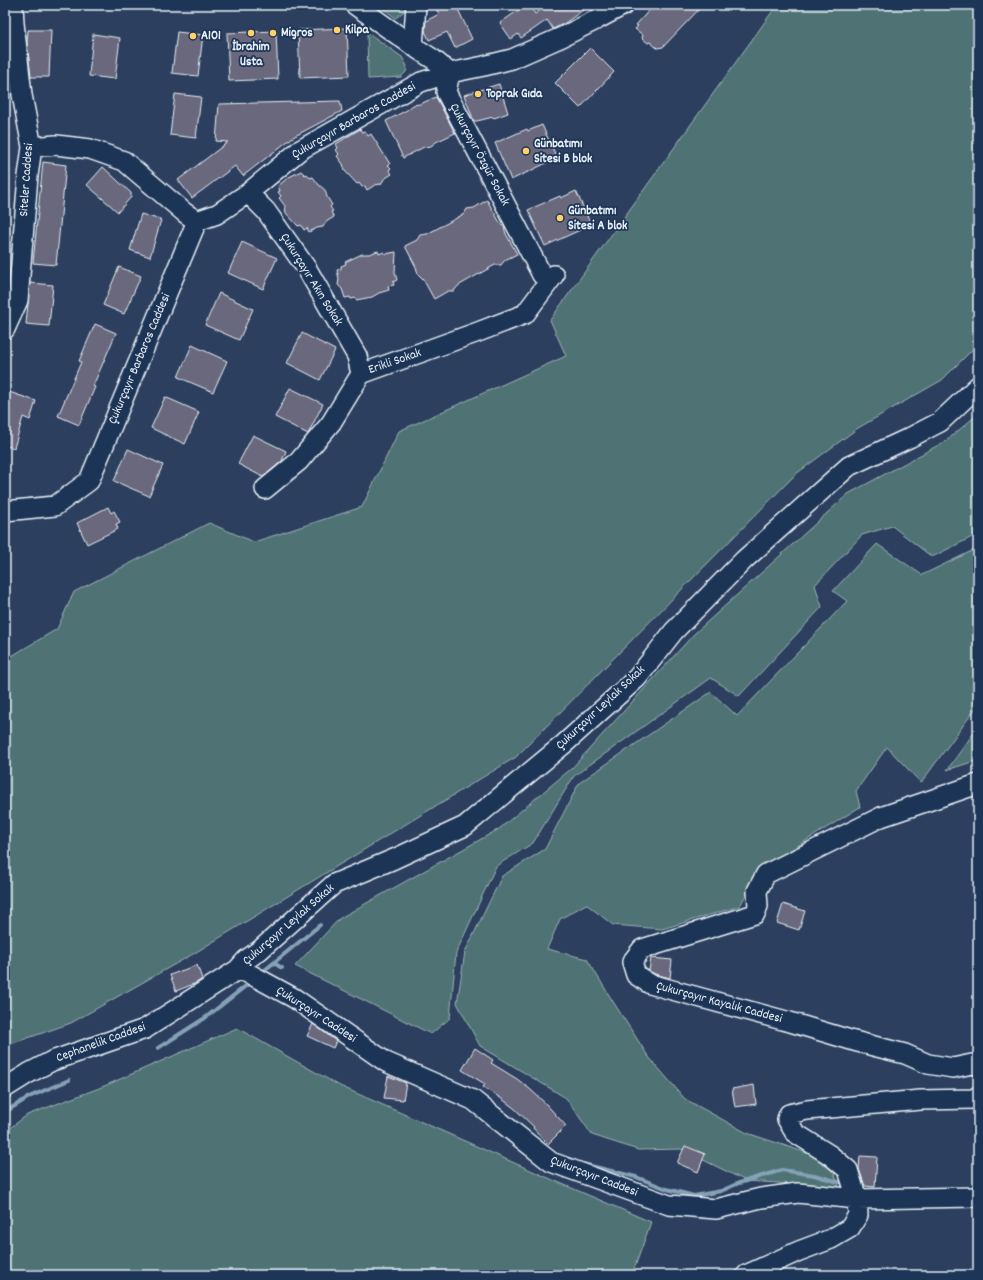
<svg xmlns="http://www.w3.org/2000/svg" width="983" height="1280" viewBox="0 0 983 1280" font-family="Dekko,sans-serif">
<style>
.green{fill:#4f7374;stroke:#9cb2b6}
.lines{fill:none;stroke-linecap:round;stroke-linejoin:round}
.stream{stroke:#86a2b7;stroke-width:4}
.building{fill:#6a687b;stroke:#e8f1f8}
.minor-casing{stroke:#e8f1f8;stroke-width:22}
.minor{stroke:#1d3557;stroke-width:19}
.poi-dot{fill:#ffd166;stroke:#1d3557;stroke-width:1.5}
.labels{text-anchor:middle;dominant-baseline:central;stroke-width:3.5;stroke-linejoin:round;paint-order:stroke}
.poi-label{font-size:13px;font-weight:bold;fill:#e8f1f8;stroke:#1d3557;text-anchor:start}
.street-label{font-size:13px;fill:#e8f1f8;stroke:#1d3557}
</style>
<rect width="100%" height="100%" fill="#2c3f5e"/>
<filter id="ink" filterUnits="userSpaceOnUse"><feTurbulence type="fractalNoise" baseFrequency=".025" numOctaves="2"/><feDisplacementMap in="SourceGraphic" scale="8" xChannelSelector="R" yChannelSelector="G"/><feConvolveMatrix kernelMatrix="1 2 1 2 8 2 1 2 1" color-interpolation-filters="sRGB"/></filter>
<g filter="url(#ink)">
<!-- green -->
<path class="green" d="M 378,5 L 411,5 L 396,18 Z
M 777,5 L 978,5 L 978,344 L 942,380 L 858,428 L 796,474 L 516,757 L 193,954 L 71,1023 L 5,1046 L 5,660 L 57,629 L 74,592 L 209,523 L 254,542 L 362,507 L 399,431 L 566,356 L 550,320 Z
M 367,32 L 402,57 L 407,66 L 406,72 L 401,77 L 368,79 Z
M 978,414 L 978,534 L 932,557 L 892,526 L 862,535 L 815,585 L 822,607 L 739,696 L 711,678 L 574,776 L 533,843 L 496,866 L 456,953 L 450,1018 L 431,1034 L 295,966 L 340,918 L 499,829 L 572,768 L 694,634 L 848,494 L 946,441 Z
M 877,544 L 922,575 L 978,548 L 978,705 L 921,783 L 887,747 L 856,791 L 860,807 L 759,870 L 740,906 L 662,929 L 613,925 L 586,904 L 560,919 L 547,949 L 587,959 L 612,1000 L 648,1056 L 685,1099 L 747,1133 L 810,1154 L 834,1172 L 839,1187 L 746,1181 L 681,1149 L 638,1150 L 592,1135 L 566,1098 L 480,1046 L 457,1003 L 465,952 L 502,876 L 545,849 L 579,783 L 711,692 L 737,716 L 847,601 L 833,591 Z
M 5,580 L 8,580 L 9,605 L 5,605 Z
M 978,727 L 978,760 L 947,770 Z
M 237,1028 L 340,1086 L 553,1180 L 651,1222 L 632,1275 L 5,1275 L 5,1132 L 27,1115 L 102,1087 Z"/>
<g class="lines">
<!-- stream -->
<path class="stream" d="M 274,963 L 282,968
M 260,974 L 320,925
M 158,1048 L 205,1018 L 252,981
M 5,1112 L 29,1097 L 69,1080
M 583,1164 L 636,1177 L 667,1189 L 694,1196 L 721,1191 L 739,1183 L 782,1170 L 814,1175 L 846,1184"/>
</g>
<!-- building -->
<path class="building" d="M 434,5 L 456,5 L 472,39 L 455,48 L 447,32 L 429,40 L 425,31 L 426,21 L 439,14 Z
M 526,5 L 529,5 L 535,14 L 547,5 L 590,5 L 565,23 L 553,29 L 547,20 L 521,38 L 518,34 L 511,39 L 500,23 Z
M 657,5 L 703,5 L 663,47 L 657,48 L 650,42 L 648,43 L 642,38 L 643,35 L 635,29 L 638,26 L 636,25 L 653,6 L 655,7 Z
M 347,28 L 349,76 L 300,78 L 298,30 Z
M 28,30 L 51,30 L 49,77 L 31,77 L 27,42 Z
M 276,31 L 278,79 L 229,81 L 227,33 Z
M 177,32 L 203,35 L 198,76 L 172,73 Z
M 93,34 L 120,38 L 115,79 L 89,76 Z
M 590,48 L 614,72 L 580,108 L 555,83 Z
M 499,84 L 508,113 L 494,118 L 493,117 L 477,121 L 474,121 L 464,95 Z
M 175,94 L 201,97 L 196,138 L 170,135 Z
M 436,97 L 455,133 L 436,142 L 431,146 L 424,147 L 403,158 L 386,121 L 407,110 L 413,105 L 420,104 Z
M 340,101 L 342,111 L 293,137 L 243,176 L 235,166 L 192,198 L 178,180 L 228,142 L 216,141 L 219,104 Z
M 542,125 L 557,158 L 511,180 L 495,143 L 527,129 L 528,131 Z
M 360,129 L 362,132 L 365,131 L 368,136 L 371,134 L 390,164 L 388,165 L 391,168 L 389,170 L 392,174 L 384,179 L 381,184 L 375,185 L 367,190 L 365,186 L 362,187 L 359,183 L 357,184 L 345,171 L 343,164 L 337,156 L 339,154 L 336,150 L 338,148 L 336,144 Z
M 43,162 L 66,165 L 56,265 L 33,263 Z
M 103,167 L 131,193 L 131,197 L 118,212 L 87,185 Z
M 301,171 L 305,175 L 307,174 L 310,178 L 313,177 L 319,185 L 325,190 L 327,197 L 332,205 L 330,207 L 333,211 L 331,212 L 334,217 L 326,222 L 323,227 L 317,228 L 309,232 L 307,228 L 304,230 L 301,225 L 298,226 L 286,213 L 285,206 L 279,198 L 281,196 L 278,192 L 280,191 L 278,186 L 289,177 Z
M 576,191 L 591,225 L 545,246 L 528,210 L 560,196 L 561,198 Z
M 487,200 L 499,221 L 504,227 L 506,234 L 517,254 L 505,260 L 501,265 L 495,265 L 470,279 L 458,286 L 454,291 L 448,291 L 434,299 L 423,279 L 418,274 L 416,267 L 405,246 L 417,240 L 420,235 L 427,234 L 464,214 L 467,209 L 474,208 Z
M 141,214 L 161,220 L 150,257 L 130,250 Z
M 242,242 L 277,258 L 263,289 L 228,273 Z
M 378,251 L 379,254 L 384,252 L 385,254 L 396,252 L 395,272 L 397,280 L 393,282 L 394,285 L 388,286 L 389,290 L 379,293 L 372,297 L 356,300 L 355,298 L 351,299 L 350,297 L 345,298 L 342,289 L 338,285 L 339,279 L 337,270 L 341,269 L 341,266 L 346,264 L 345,262 L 362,254 L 369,254 Z
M 119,267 L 141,276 L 124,314 L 103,305 Z
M 30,283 L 53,285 L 49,326 L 26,324 Z
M 219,293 L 253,309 L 239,340 L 205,325 Z
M 95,324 L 116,333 L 93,386 L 95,387 L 79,425 L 58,416 L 81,362 L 79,361 Z
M 302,333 L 335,350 L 320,380 L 287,363 Z
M 192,345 L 227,361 L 213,392 L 178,377 Z
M 290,388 L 323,404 L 308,434 L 275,417 Z
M 9,392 L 36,401 L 30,420 L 23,417 L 14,448 L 5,446 L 5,404 Z
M 165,397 L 199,412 L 185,444 L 151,428 Z
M 253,435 L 286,451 L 282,461 L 263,477 L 238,464 Z
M 128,449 L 163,465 L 149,496 L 114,481 Z
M 108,507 L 111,513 L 114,511 L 120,522 L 116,524 L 118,529 L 87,544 L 77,523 Z
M 783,904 L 805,911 L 799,930 L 777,923 Z
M 651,958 L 672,960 L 670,978 L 655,974 L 649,971 Z
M 197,965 L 202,979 L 196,983 L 176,991 L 170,975 Z
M 313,1024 L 336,1041 L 333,1048 L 307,1036 Z
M 475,1048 L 493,1060 L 491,1063 L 517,1079 L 531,1090 L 547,1105 L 566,1126 L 548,1144 L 533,1128 L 534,1127 L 514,1108 L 502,1099 L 483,1087 L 485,1084 L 462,1070 Z
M 388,1076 L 406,1083 L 403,1100 L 384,1098 Z
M 754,1085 L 756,1104 L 735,1107 L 732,1089 Z
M 685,1146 L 705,1154 L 698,1172 L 677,1163 Z
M 860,1156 L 877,1157 L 875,1187 L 865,1186 L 859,1169 Z"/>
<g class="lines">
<defs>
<path id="minor" d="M 355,5 L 419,50 L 433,59 L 450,73
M 413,46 L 416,5
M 450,73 L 446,92 L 503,200 L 542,275
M 32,147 L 56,145 L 90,149 L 124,161 L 185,213 L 197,221
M 248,193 L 266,211 L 307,269 L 357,356 L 361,374
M 5,329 L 18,300 L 28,176 L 32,147 L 22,95 L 14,23 L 13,5
M 265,489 L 299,461 L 331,423 L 361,374 L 478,332 L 525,314 L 554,275
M 5,511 L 55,506 L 89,481 L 197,221 L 217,214 L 248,193 L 300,150 L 421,82 L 450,73 L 484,66 L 512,59 L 562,37 L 596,20 L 624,5
M 978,784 L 881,817 L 766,874 L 757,891 L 758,906 L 755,914 L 642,949 L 632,962 L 636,975 L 650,984 L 790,1022 L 854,1041 L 905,1054 L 928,1064 L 953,1068 L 972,1064 L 978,1065
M 237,970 L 248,973 L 294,998 L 386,1062 L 473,1100 L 551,1162 L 669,1205 L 716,1209 L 761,1198 L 798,1193 L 857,1199 L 978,1197
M 5,1088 L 29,1073 L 52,1061 L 145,1029 L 237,970 L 246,960 L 260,950 L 334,884 L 394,859 L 465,826 L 564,744 L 637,678 L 674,631 L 744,560 L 849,466 L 909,438 L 940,422 L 978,386
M 746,1275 L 799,1251 L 831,1239 L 850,1228 L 858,1215 L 857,1199 L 848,1170 L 830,1155 L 795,1133 L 787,1119 L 789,1114 L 807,1110 L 921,1100 L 974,1099 L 978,1096"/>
</defs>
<!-- minor casing -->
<use href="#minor" class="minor-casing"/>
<!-- minor -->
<use href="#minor" class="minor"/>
</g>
</g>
<!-- markers -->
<g class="poi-dot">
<circle cx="337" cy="30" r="4"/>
<circle cx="251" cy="33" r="4"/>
<circle cx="273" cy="33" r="4"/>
<circle cx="193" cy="36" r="4"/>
<circle cx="478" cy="94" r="4"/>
<circle cx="526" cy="151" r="4"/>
<circle cx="560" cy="218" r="4"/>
</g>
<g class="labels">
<!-- poi labels -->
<g class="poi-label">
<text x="345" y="30">Kilpa</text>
<text x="281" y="33">Migros</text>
<text x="201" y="36">A101</text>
<text x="251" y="47" text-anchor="middle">İbrahim<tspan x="251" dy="15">Usta</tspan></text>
<text x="486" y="94">Toprak Gıda</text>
<text x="534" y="144">Günbatımı<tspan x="534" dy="15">Sitesi B blok</tspan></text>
<text x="568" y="211">Günbatımı<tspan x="568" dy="15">Sitesi A blok</tspan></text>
</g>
<!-- street labels -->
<g class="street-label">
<text transform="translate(354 121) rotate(-30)">Çukurçayır Barbaros Caddesi</text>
<text transform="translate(479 155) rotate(62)">Çukurçayır Özgür Sokak</text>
<text transform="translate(27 180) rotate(-86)">Siteler Caddesi</text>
<text transform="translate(311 280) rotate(58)">Çukurçayır Akın Sokak</text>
<text transform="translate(140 359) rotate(-67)">Çukurçayır Barbaros Caddesi</text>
<text transform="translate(395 362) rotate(-19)">Erikli Sokak</text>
<text transform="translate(601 708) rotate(-43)">Çukurçayır Leylak Sokak</text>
<text transform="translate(289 925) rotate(-41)">Çukurçayır Leylak Sokak</text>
<text transform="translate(719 1003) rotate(15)">Çukurçayır Kayalık Caddesi</text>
<text transform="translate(316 1015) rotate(33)">Çukurçayır Caddesi</text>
<text transform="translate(101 1043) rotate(-20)">Cephanelik Caddesi</text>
<text transform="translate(594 1177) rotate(21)">Çukurçayır Caddesi</text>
</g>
</g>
<!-- margin -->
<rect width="983" height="1280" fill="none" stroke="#1d3557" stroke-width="20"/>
<rect x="10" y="10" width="963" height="1260" fill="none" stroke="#e8f1f8" stroke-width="1.5" filter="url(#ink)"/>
</svg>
